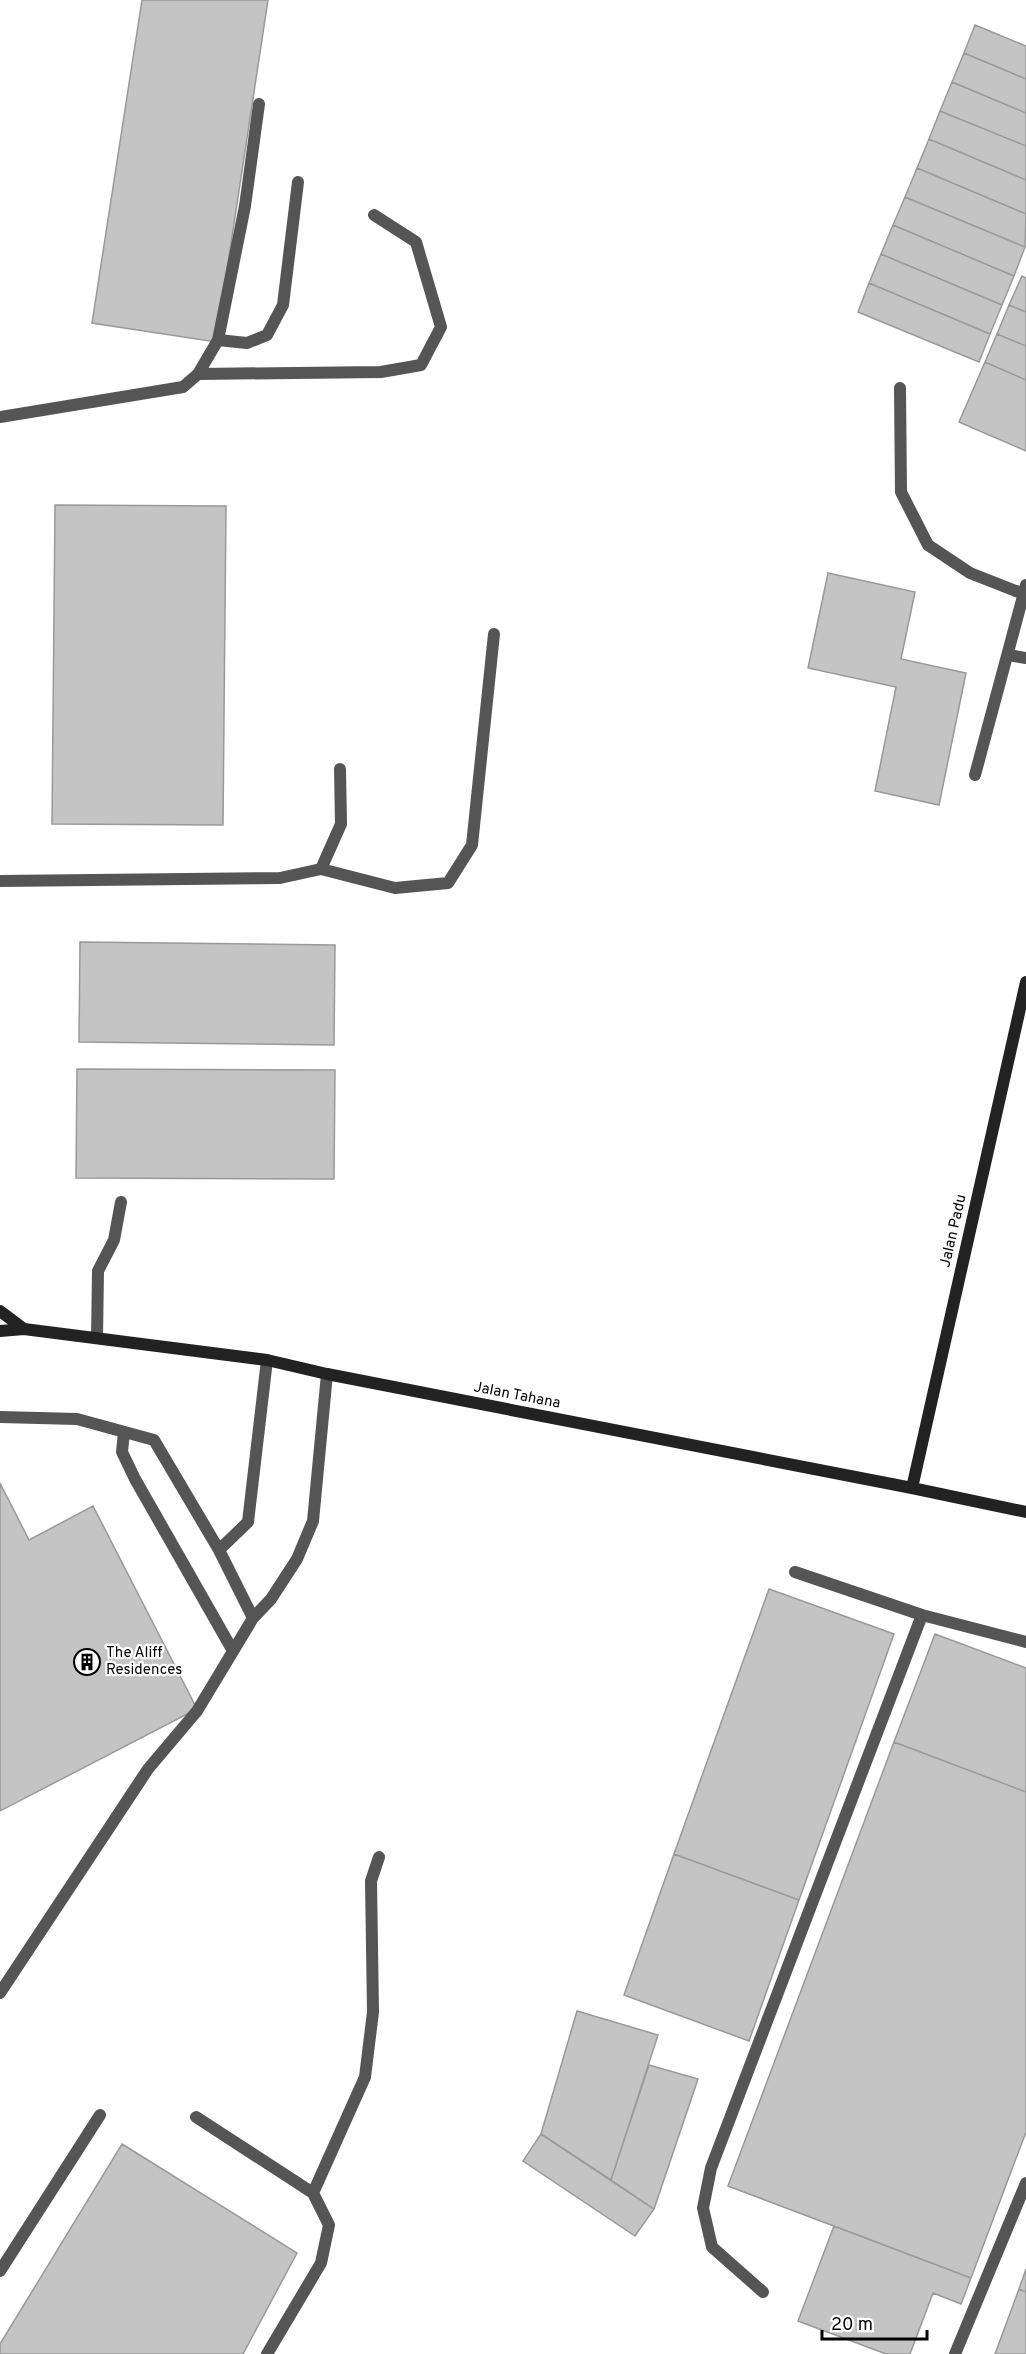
<svg xmlns="http://www.w3.org/2000/svg" width="1026" height="2354" viewBox="0 0 1026 2354" font-family="Overpass,sans-serif">
<style>
.building{fill:#c4c4c4;stroke:#999;stroke-width:1.5}
.lines{fill:none;stroke-linecap:round;stroke-linejoin:round}
.lane{stroke:#555;stroke-width:12}
.secondary{stroke:#222;stroke-width:12}
.labels{text-anchor:middle;dominant-baseline:central;stroke-width:4.5;stroke-linejoin:round;paint-order:stroke}
.street-label{font-size:15px;fill:#000;stroke:#fff}
.poi-label{font-size:15px;fill:#000;stroke:#fff;text-anchor:start}
</style>
<rect width="100%" height="100%" fill="#fff"/>
<!-- building -->
<path class="building" d="M 142,0 L 268,0 L 216,342 L 92,323 Z
M 975,25 L 1026,46 L 1026,79 L 964,53 Z
M 964,53 L 1026,79 L 1026,113 L 952,82 Z
M 952,82 L 1026,113 L 1026,146 L 940,111 Z
M 940,111 L 1026,146 L 1026,180 L 929,139 Z
M 929,139 L 1026,180 L 1026,214 L 917,168 Z
M 917,168 L 1026,214 L 1025,247 L 905,197 Z
M 905,197 L 1025,247 L 1014,276 L 893,225 Z
M 893,225 L 1014,276 L 1002,305 L 881,254 Z
M 881,254 L 1002,305 L 990,334 L 869,283 Z
M 1022,276 L 1026,278 L 1026,312 L 1009,305 Z
M 869,283 L 990,334 L 979,362 L 858,312 Z
M 1009,305 L 1026,312 L 1026,346 L 997,334 Z
M 997,334 L 1026,346 L 1026,380 L 985,362 Z
M 985,362 L 1026,380 L 1026,451 L 959,422 Z
M 55,505 L 226,506 L 223,825 L 52,824 Z
M 828,573 L 915,592 L 901,659 L 966,673 L 939,805 L 875,791 L 896,687 L 808,668 Z
M 80,942 L 335,945 L 334,1045 L 79,1042 Z
M 77,1069 L 335,1070 L 334,1179 L 76,1178 Z
M 0,1483 L 29,1540 L 93,1506 L 197,1709 L 0,1811 Z
M 769,1589 L 894,1634 L 799,1900 L 674,1854 Z
M 935,1634 L 1026,1668 L 1026,1792 L 894,1742 Z
M 894,1742 L 1026,1792 L 1026,2132 L 971,2278 L 728,2186 Z
M 674,1854 L 799,1900 L 749,2041 L 624,1995 Z
M 577,2011 L 658,2035 L 611,2180 L 541,2134 Z
M 649,2065 L 698,2079 L 654,2209 L 611,2180 Z
M 541,2134 L 654,2209 L 635,2236 L 523,2161 Z
M 122,2144 L 297,2253 L 243,2354 L 0,2354 L 0,2344 Z
M 834,2226 L 971,2278 L 961,2304 L 933,2293 L 910,2354 L 886,2354 L 798,2321 Z
M 1026,2269 L 1026,2292 L 1019,2289 Z
M 1019,2289 L 1026,2292 L 1026,2354 L 995,2354 Z"/>
<g class="lines">
<!-- lane -->
<path class="lane" d="M 218,340 L 247,343 L 267,335 L 283,305 L 298,182
M 198,374 L 381,372 L 421,365 L 441,327 L 416,242 L 374,215
M 900,388 L 901,492 L 928,545 L 970,573 L 1026,595
M 0,417 L 183,387 L 198,374 L 218,340 L 245,206 L 259,104
M 1008,655 L 1026,658
M 975,775 L 1026,585
M 321,869 L 395,888 L 448,883 L 472,845 L 494,634
M 0,881 L 280,878 L 321,869 L 341,824 L 340,769
M 97,1338 L 98,1271 L 114,1240 L 121,1202
M 0,1417 L 77,1419 L 154,1440 L 219,1550 L 248,1522 L 267,1360
M 124,1432 L 122,1452 L 135,1479 L 233,1651
M 219,1550 L 253,1618
M 795,1572 L 922,1615 L 1026,1642
M 0,1993 L 148,1769 L 197,1711 L 253,1618 L 271,1599 L 297,1559 L 313,1521 L 327,1374
M 196,2117 L 313,2193 L 329,2225 L 321,2263 L 267,2354
M 313,2193 L 365,2077 L 373,2012 L 371,1881 L 379,1857
M 0,2271 L 100,2115
M 763,2292 L 712,2247 L 703,2208 L 711,2168 L 922,1615
M 955,2354 L 1026,2183"/>
<!-- secondary -->
<path class="secondary" d="M 0,1311 L 24,1329
M 0,1331 L 24,1329 L 267,1360 L 327,1374 L 912,1488 L 1026,1512
M 912,1488 L 1026,982"/>
</g>
<!-- icons -->
<defs>
<symbol id="building-ring" viewBox="-11 -11 22 22"><circle r="9.5" fill="#fff" stroke="#000" stroke-width="1.5"/><path d="M-4-6H4V6H1V3H-1V6H-4ZM-2.5-4.3h1.7v1.8h-1.7ZM.8-4.3h1.7v1.8H.8ZM-2.5-1h1.7V.8h-1.7ZM.8-1h1.7V.8H.8Z" fill="#000"/></symbol>
</defs>
<g fill-rule="evenodd">
<use href="#building-ring" x="72" y="1647" width="30" height="30"/>
</g>
<g class="labels">
<!-- street labels -->
<g class="street-label">
<text transform="translate(954 1231) rotate(-77)">Jalan Padu</text>
<text transform="translate(517 1396) rotate(11)">Jalan Tahana</text>
</g>
<!-- poi labels -->
<g class="poi-label">
<text x="106" y="1653">The Aliff<tspan x="106" dy="17">Residences</tspan></text>
</g>
</g>
<!-- scale -->
<path d="M822 2330v9h105v-9" fill="none" stroke="#000000" stroke-width="3"/>
<text x="831" y="2330" font-size="18" fill="#000000" stroke="#ffffff" stroke-width="4.5" paint-order="stroke">20 m</text>
</svg>
